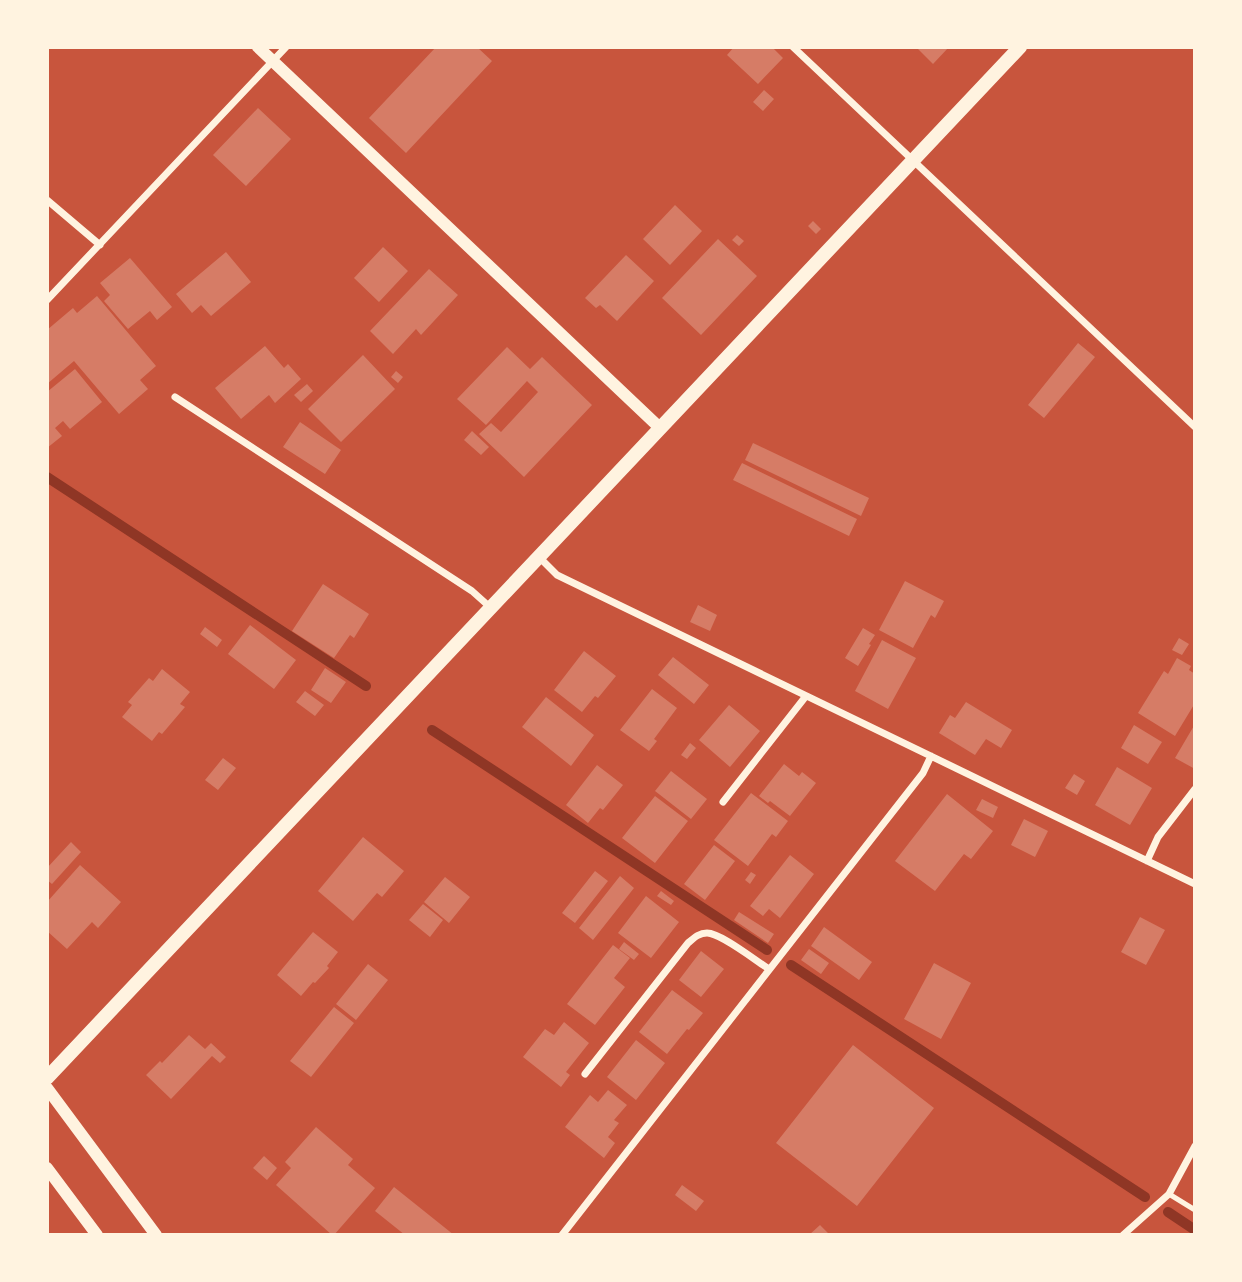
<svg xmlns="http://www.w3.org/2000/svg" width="1242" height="1282" viewBox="0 0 1242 1282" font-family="'Fira Sans Condensed',sans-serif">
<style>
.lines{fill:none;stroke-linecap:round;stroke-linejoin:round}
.stream{stroke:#8f3625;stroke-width:10}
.building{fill:#d67c66}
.service{stroke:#fff3e0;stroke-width:5}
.minor{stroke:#fff3e0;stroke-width:7}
.tertiary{stroke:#fff3e0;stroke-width:12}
.secondary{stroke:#fff3e0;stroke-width:14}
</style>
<rect width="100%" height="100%" fill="#c8553d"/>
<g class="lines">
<!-- stream -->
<path class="stream" d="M 47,477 L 366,686
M 432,730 L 767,950
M 791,965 L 1145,1197
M 1168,1212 L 1195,1230"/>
</g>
<!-- building -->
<path class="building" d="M 436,47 L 477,47 L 492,61 L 406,153 L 369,118 Z
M 734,47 L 772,47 L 783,58 L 758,84 L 727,55 Z
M 916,47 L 949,47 L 933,64 Z
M 764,90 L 774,99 L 763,111 L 753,102 Z
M 258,108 L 291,139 L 246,186 L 213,155 Z
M 675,205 L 702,231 L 670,265 L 643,239 Z
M 813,221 L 821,229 L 816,234 L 808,226 Z
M 737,235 L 744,241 L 739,246 L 732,240 Z
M 718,239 L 757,276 L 701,335 L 662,298 Z
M 383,247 L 408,271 L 379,302 L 354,278 Z
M 226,252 L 251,282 L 211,316 L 201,305 L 192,313 L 176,294 Z
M 626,255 L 654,281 L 617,321 L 600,305 L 596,308 L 585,298 Z
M 130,258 L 172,307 L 157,320 L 150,311 L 128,329 L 104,301 L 110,295 L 100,283 Z
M 429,269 L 458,295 L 421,335 L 416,329 L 393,354 L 370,331 Z
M 97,296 L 156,366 L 140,380 L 148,389 L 119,414 L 74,361 L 47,384 L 47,330 L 73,308 L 77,313 Z
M 1078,343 L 1095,357 L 1044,418 L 1028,405 Z
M 265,346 L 284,368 L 288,364 L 301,379 L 275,403 L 269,395 L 241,419 L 215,388 Z
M 507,347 L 530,369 L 542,357 L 592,405 L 524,477 L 479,434 L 491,423 L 501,432 L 538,392 L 527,381 L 486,425 L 457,399 Z
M 363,355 L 395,389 L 341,442 L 308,409 Z
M 75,369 L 102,402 L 70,429 L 63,421 L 55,428 L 62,436 L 47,448 L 47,392 Z
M 396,371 L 403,377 L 398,383 L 391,377 Z
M 307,384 L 313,391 L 301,402 L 294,395 Z
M 300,422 L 341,450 L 325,474 L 283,447 Z
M 472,431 L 489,447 L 481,455 L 464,440 Z
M 753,443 L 869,498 L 861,516 L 745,460 Z
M 742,463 L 857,519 L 849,536 L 733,480 Z
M 905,581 L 944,601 L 935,618 L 931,615 L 913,648 L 879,630 Z
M 323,584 L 369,614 L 354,638 L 350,635 L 334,658 L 292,631 Z
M 698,605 L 717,615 L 710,631 L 690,622 Z
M 250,625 L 296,660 L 274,689 L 228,654 Z
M 205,627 L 222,640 L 217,647 L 200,634 Z
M 863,628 L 875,635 L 869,644 L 871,645 L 858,666 L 845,658 Z
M 1179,638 L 1189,644 L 1182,655 L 1172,650 Z
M 882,640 L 916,658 L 888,709 L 855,691 Z
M 584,651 L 616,676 L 598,698 L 595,696 L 582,712 L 554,690 Z
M 673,657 L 709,685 L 694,704 L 658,675 Z
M 1177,658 L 1191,666 L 1189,670 L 1195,674 L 1195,703 L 1175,736 L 1138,713 L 1164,671 L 1168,674 Z
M 325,668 L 346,682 L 331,703 L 311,690 Z
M 162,669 L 190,692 L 180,704 L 185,707 L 162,734 L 159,732 L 152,741 L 122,717 L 132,705 L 128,702 L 149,678 L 153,681 Z
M 652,689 L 677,708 L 654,739 L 657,741 L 649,751 L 620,730 Z
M 305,691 L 324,705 L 315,716 L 296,702 Z
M 546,697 L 594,735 L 571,766 L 522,727 Z
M 966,702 L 1012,730 L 1001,748 L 986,739 L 975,755 L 939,733 L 950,715 L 955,718 Z
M 729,705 L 760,731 L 730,767 L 699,740 Z
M 1195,724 L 1195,769 L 1175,758 Z
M 1134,725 L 1162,742 L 1148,764 L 1121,748 Z
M 690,743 L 696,748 L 687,759 L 681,755 Z
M 223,758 L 236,768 L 218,790 L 205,780 Z
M 784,764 L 799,776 L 802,772 L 816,783 L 790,816 L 770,801 L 768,803 L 759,796 Z
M 597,765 L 623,785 L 603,810 L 600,808 L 588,823 L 566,805 Z
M 1117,767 L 1152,788 L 1130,825 L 1095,805 Z
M 671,771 L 707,799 L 691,819 L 655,791 Z
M 1074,774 L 1085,781 L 1077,795 L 1065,788 Z
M 751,793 L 788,821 L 776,837 L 772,834 L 748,866 L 714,840 Z
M 947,794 L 993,831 L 971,859 L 964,854 L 935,891 L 895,861 Z
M 655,796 L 688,821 L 655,863 L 622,838 Z
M 982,799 L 998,807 L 993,818 L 976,810 Z
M 1024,819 L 1048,831 L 1035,857 L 1011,845 Z
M 363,837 L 404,871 L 382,897 L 377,893 L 353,921 L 318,891 Z
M 71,842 L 81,852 L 52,884 L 47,880 L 47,868 Z
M 714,845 L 735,861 L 705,900 L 684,884 Z
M 790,855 L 814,874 L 780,918 L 769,909 L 763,916 L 750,906 Z
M 80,865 L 121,902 L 98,928 L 92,922 L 67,949 L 47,931 L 47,902 Z
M 595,871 L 608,881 L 575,923 L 562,913 Z
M 751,872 L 756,875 L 750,884 L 745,880 Z
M 620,876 L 634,888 L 593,940 L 579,928 Z
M 445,877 L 470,897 L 449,923 L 424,902 Z
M 661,891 L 674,901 L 671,905 L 657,896 Z
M 646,896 L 679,922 L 651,958 L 618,933 Z
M 423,904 L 443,920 L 430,937 L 409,920 Z
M 739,912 L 774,934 L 768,943 L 734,920 Z
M 1140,917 L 1165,930 L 1146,965 L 1121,952 Z
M 824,927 L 872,962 L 859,980 L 811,946 Z
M 313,932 L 338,952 L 327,966 L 329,968 L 315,983 L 313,982 L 301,996 L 277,975 Z
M 624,942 L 639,954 L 634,960 L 619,949 Z
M 613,945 L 630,958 L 614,978 L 625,987 L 595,1025 L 567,1004 Z
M 809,949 L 829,963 L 821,974 L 801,960 Z
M 701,951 L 724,969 L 701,997 L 679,980 Z
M 934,963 L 971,983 L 941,1039 L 904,1019 Z
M 368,964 L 388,980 L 356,1020 L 336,1004 Z
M 672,990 L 703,1013 L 689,1030 L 687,1029 L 667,1054 L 639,1032 Z
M 334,1007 L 354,1023 L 311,1077 L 290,1061 Z
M 564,1022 L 589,1043 L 566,1072 L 570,1075 L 561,1087 L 523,1057 L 545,1029 L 554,1035 Z
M 189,1035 L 205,1049 L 211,1043 L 226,1057 L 220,1063 L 212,1056 L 171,1099 L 146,1075 L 160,1061 L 162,1063 Z
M 636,1040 L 665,1063 L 636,1100 L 607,1077 Z
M 853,1045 L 934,1108 L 857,1206 L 776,1143 Z
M 608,1090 L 627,1105 L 614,1120 L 619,1123 L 608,1137 L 615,1143 L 604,1158 L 565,1127 L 590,1095 L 598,1102 Z
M 316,1127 L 353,1159 L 348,1165 L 375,1188 L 334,1235 L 332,1235 L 276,1185 L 291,1168 L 285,1162 Z
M 264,1156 L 277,1168 L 267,1180 L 253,1168 Z
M 682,1185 L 704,1201 L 696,1211 L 675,1195 Z
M 394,1187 L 454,1235 L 405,1235 L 375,1211 Z
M 820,1225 L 830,1235 L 809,1235 Z"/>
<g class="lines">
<!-- service -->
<path class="service" d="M 1169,1194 L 1195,1210"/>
<!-- minor -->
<path class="minor" d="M 793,47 L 1195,427
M 47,200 L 100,245
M 47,300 L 286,47
M 175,397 L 472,591 L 491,608
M 539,557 L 557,575 L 1195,884
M 723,802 L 806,696
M 1147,861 L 1158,837 L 1195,789
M 585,1074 L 688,943 C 694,938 699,933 707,933 C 721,933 756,961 769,969
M 562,1235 L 923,773 L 931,756
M 1123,1235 L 1169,1194 L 1195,1146"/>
<!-- tertiary -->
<path class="tertiary" d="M 258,47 L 660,428
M 47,1088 L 156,1235
M 47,1168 L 97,1235"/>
<!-- secondary -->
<path class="secondary" d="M 47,1078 L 1020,47"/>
</g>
<!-- border -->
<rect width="1242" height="1282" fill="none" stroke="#fff3e0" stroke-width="98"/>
</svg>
